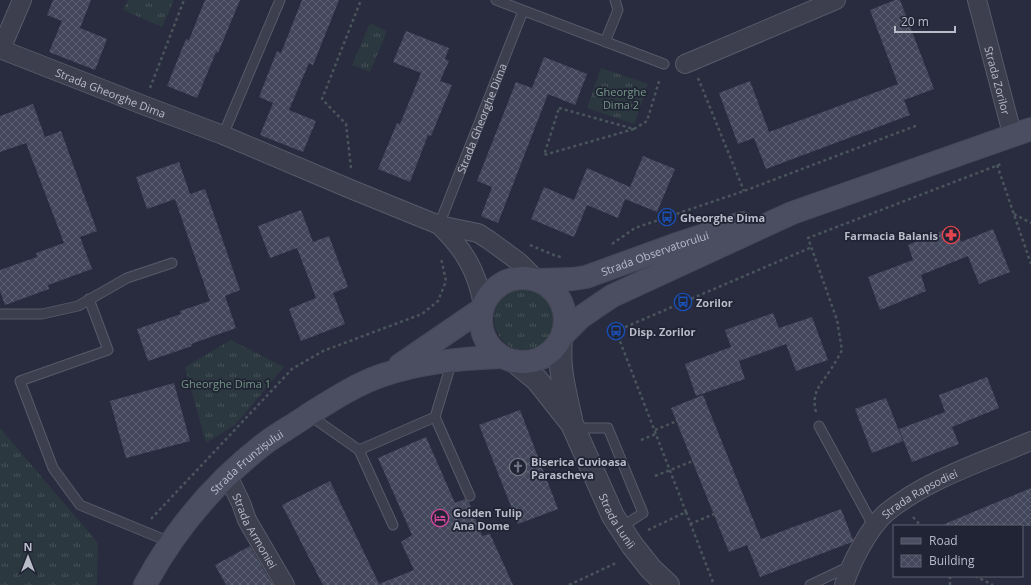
<svg xmlns="http://www.w3.org/2000/svg" width="1031" height="585" viewBox="0 0 1031 585" font-family="'Open Sans',sans-serif">
<style>
.grass{fill:url(#grass-tufts)}
.building{fill:url(#building-cross-hatch)}
.lines{fill:none;stroke-linecap:round;stroke-linejoin:round}
.service-casing{stroke:#575a69;stroke-width:11}
.minor-casing{stroke:#575a69;stroke-width:20}
.tertiary-casing{stroke:#575a69;stroke-width:24}
.secondary-casing{stroke:#464858;stroke-width:24}
.path{stroke:#49555c;stroke-width:2.5;stroke-dasharray:3 3;stroke-linecap:butt}
.service{stroke:#3d3f4f;stroke-width:9}
.minor{stroke:#3d3f4f;stroke-width:18}
.tertiary{stroke:#3d3f4f;stroke-width:22}
.secondary{stroke:#4b4e61;stroke-width:22}
.labels{text-anchor:middle;dominant-baseline:central;stroke-width:3.5;stroke-linejoin:round;paint-order:stroke}
.street-label{font-size:11px;fill:#b9bbc9;stroke:#212434}
.park-label{font-size:11px;fill:#739785;stroke:#212434}
.poi-label{font-size:11px;font-weight:bold;fill:#b9bbc9;stroke:#212434;text-anchor:start}
</style>
<defs>
<pattern id="grass-tufts" width="24" height="20" patternUnits="userSpaceOnUse"><rect width="24" height="20" fill="#2b383f"/><path d="M3 7l-1-3M5 7V3M7 7l1-3M15 17l-1-3M17 17v-4M19 17l1-3" fill="none" stroke="#485359"/></pattern>
<pattern id="building-cross-hatch" width="8" height="8" patternUnits="userSpaceOnUse"><rect width="8" height="8" fill="#43475b"/><path d="M0 0l8 8M0 8l8-8" fill="none" stroke="#5c6071"/></pattern>
</defs>
<rect width="100%" height="100%" fill="#292c3e"/>
<!-- grass -->
<path class="grass" d="M 128,0 L 174,0 L 162,27 L 123,10 Z
M 370,23 L 387,31 L 370,72 L 352,65 Z
M 601,68 L 648,84 L 634,124 L 587,108 Z
M494 319a31 31 0 1 1 62 0a31 31 0 1 1-62 0Z
M 231,340 L 284,367 L 235,425 L 206,443 L 185,367 Z
M 0,428 L 98,543 L 97,585 L 0,585 Z"/>
<!-- building -->
<path class="building" d="M 53,0 L 91,0 L 80,28 L 107,39 L 95,70 L 49,52 L 62,21 L 47,15 Z
M 205,0 L 240,0 L 218,53 L 216,52 L 197,98 L 167,86 L 186,39 L 189,40 Z
M 302,0 L 339,0 L 313,65 L 309,63 L 289,110 L 316,121 L 303,152 L 260,135 L 273,103 L 259,97 L 277,51 L 281,53 Z
M 895,0 L 900,0 L 934,89 L 904,100 L 910,115 L 766,169 L 754,138 L 738,144 L 719,93 L 750,81 L 769,132 L 898,84 L 870,10 Z
M 406,31 L 449,48 L 445,59 L 449,61 L 440,81 L 452,85 L 431,136 L 428,135 L 410,182 L 378,169 L 397,123 L 400,124 L 421,73 L 393,62 Z
M 544,57 L 587,74 L 575,105 L 548,94 L 498,223 L 481,216 L 492,187 L 477,181 L 516,82 L 532,88 Z
M 33,104 L 45,137 L 61,131 L 97,231 L 80,237 L 92,269 L 48,285 L 49,289 L 5,305 L 0,291 L 0,270 L 37,257 L 36,253 L 64,243 L 26,143 L 0,152 L 0,116 Z
M 643,156 L 675,169 L 657,212 L 625,199 L 618,218 L 587,205 L 574,237 L 531,219 L 544,187 L 574,200 L 587,168 L 630,187 L 628,192 Z
M 179,162 L 190,194 L 205,189 L 240,290 L 225,296 L 236,328 L 191,344 L 192,346 L 148,361 L 137,329 L 181,314 L 180,311 L 210,301 L 175,199 L 147,209 L 136,177 Z
M 301,210 L 313,242 L 329,236 L 348,287 L 333,293 L 345,324 L 301,341 L 289,309 L 316,298 L 297,248 L 270,258 L 258,226 Z
M 954,226 L 961,242 L 993,229 L 1010,272 L 979,284 L 968,256 L 921,275 L 926,291 L 880,310 L 868,277 L 913,260 L 908,245 Z
M 773,313 L 779,328 L 812,317 L 828,360 L 796,371 L 786,344 L 739,361 L 745,379 L 696,396 L 685,364 L 731,347 L 725,330 Z
M 987,377 L 999,408 L 952,427 L 959,444 L 912,462 L 899,429 L 945,412 L 939,395 Z
M 174,383 L 190,441 L 126,458 L 110,401 Z
M 703,395 L 761,539 L 841,509 L 853,540 L 852,542 L 760,577 L 747,545 L 729,552 L 671,408 Z
M 886,398 L 903,441 L 872,453 L 855,409 Z
M 520,410 L 558,509 L 518,524 L 479,425 Z
M 426,437 L 455,503 L 465,499 L 469,502 L 482,536 L 490,534 L 513,585 L 323,585 L 282,505 L 330,481 L 379,584 L 414,570 L 401,542 L 412,535 L 378,458 Z
M 1031,488 L 1031,526 L 940,526 L 978,510 Z
M 250,546 L 273,585 L 226,585 L 215,565 Z"/>
<g class="lines">
<defs>
<g id="service">
<path d="M 496,0 L 664,64"/>
<path d="M 605,42 L 618,10 L 615,0"/>
<path d="M 223,135 L 280,0"/>
<path id="s1" d="M 439,225 L 523,11"/>
<path d="M 89,299 L 108,350 L 20,381 L 53,468 L 80,505 L 170,542"/>
<path d="M 0,314 L 42,314 L 78,306 L 127,278 L 172,263"/>
<path d="M 452,361 L 435,417 L 470,496"/>
<path d="M 309,415 L 359,450 L 435,417"/>
<path d="M 819,426 L 874,527"/>
<path d="M 574,428 L 608,428 L 643,513 L 620,528"/>
<path d="M 359,450 L 393,525"/>
<path d="M 810,585 L 850,566"/>
</g>
<g id="minor">
<path id="s2" d="M 977,0 L 1013,137"/>
<path id="s3" d="M 0,49 L 143,105 L 223,135 L 348,188 L 439,225 L 478,233 L 489,240 L 519,262 L 536,279"/>
<path d="M 1,49 L 22,0"/>
<path d="M 685,64 L 836,0"/>
<path d="M 439,225 C 464,249 477,271 483,305"/>
<path id="s4" d="M 228,476 L 241,503 L 247,520 L 285,585"/>
<path id="s5" d="M 844,585 C 851,563 869,527 887,512 C 928,479 982,462 1031,441"/>
</g>
<g id="tertiary">
<path d="M 561,339 C 558,367 565,392 571,419"/>
<path id="s6" d="M 514,361 L 537,380 L 572,424 L 613,516 L 632,545 L 651,569 L 668,585"/>
</g>
<g id="secondary">
<circle cx="523" cy="320" r="42"/>
<path id="s7" d="M 539,280 L 573,279 L 586,277 L 677,244 L 742,223"/>
<path d="M 562,336 L 581,317 L 612,296 L 792,213 L 1031,129"/>
<path d="M 400,365 L 482,309"/>
<path id="s8" d="M 145,585 C 175,529 218,479 268,441 C 281,432 295,424 308,415 C 332,400 356,384 383,375 C 422,362 461,358 502,357"/>
</g>
</defs>
<!-- service casing -->
<use href="#service" class="service-casing"/>
<!-- minor casing -->
<use href="#minor" class="minor-casing"/>
<!-- tertiary casing -->
<use href="#tertiary" class="tertiary-casing"/>
<!-- secondary casing -->
<use href="#secondary" class="secondary-casing"/>
<!-- path -->
<path class="path" d="M 698,78 L 744,191
M 150,88 L 184,0
M 559,108 L 634,129 L 544,155 Z
M 634,129 L 647,121 L 660,78
M 997,165 L 1031,264
M 351,168 L 346,124 L 322,99 L 361,0
M 1014,214 L 1031,223
M 612,244 L 635,228 L 744,191 L 918,125
M 530,245 L 556,256 L 561,257
M 816,412 C 811,391 821,385 831,369 C 835,363 839,356 842,350 L 837,320 L 808,238 L 1001,164
M 655,430 L 677,421
M 641,440 L 656,434
M 655,476 L 693,461
M 686,512 L 714,585
M 913,517 L 921,526
M 151,519 L 292,369 L 323,351 L 422,314 L 438,301 L 446,281 L 441,258
M 690,524 L 714,514
M 648,530 L 686,512 L 616,331 L 812,247
M 950,576 L 950,585
M 975,576 L 993,585
M 569,585 L 616,563"/>
<!-- service -->
<use href="#service" class="service"/>
<!-- minor -->
<use href="#minor" class="minor"/>
<!-- tertiary -->
<use href="#tertiary" class="tertiary"/>
<!-- secondary -->
<use href="#secondary" class="secondary"/>
</g>
<!-- icons -->
<defs>
<symbol id="bus-ring" viewBox="-11 -11 22 22"><circle r="9.5" fill="#212434" stroke="#1a4fb4" stroke-width="1.5"/><path d="M-5-6H5V4H4V6H2V4H-2V6H-4V4H-5ZM-3.5-4V0h7V-4ZM-3.5 1.2v1.5H-2V1.2ZM2 1.2v1.5H3.5V1.2Z" fill="#1a4fb4"/></symbol>
<symbol id="pharmacy-ring" viewBox="-11 -11 22 22"><circle r="9.5" fill="#212434" stroke="#e0444e" stroke-width="1.5"/><path d="M-2-6h4v4h4v4h-4v4h-4v-4h-4v-4h4Z" fill="#e0444e"/></symbol>
<symbol id="church-ring" viewBox="-11 -11 22 22"><circle r="9.5" fill="#212434" stroke="#6b7280" stroke-width="1.5"/><path d="M-1.2-6h2.4v3.5h3.3v2.4h-3.3V6h-2.4V-.1h-3.3v-2.4h3.3Z" fill="#6b7280"/></symbol>
<symbol id="hotel-ring" viewBox="-11 -11 22 22"><circle r="9.5" fill="#212434" stroke="#d1479c" stroke-width="1.5"/><path d="M-6-4.5h1.5V1H6V5H4.5V3h-9V5H-6ZM-4 0a1.8 1.8 0 1 1 3.6 0ZM.5 0V-2.5h3Q6-2.5 6 0Z" fill="#d1479c"/></symbol>
</defs>
<g fill-rule="evenodd">
<use href="#bus-ring" x="657" y="207" width="20" height="20"/>
<use href="#pharmacy-ring" x="941" y="225" width="20" height="20"/>
<use href="#bus-ring" x="673" y="292" width="20" height="20"/>
<use href="#bus-ring" x="606" y="321" width="20" height="20"/>
<use href="#church-ring" x="508" y="457" width="20" height="20"/>
<use href="#hotel-ring" x="430" y="508" width="20" height="20"/>
</g>
<g class="labels">
<!-- street labels -->
<g class="street-label">
<text stroke="none"><textPath href="#s2" startOffset="83">Strada Zorilor</textPath></text>
<text stroke="none"><textPath href="#s3" startOffset="119">Strada Gheorghe Dima</textPath></text>
<text stroke="none"><textPath href="#s1" startOffset="115">Strada Gheorghe Dima</textPath></text>
<text stroke="none"><textPath href="#s7" startOffset="120">Strada Observatorului</textPath></text>
<text stroke="none"><textPath href="#s8" startOffset="161">Strada Frunzișului</textPath></text>
<text stroke="none"><textPath href="#s5" startOffset="123">Strada Rapsodiei</textPath></text>
<text stroke="none"><textPath href="#s6" startOffset="193">Strada Lunii</textPath></text>
<text stroke="none"><textPath href="#s4" startOffset="61">Strada Armoniei</textPath></text>
</g>
<!-- park labels -->
<g class="park-label">
<text x="621" y="91">Gheorghe<tspan x="621" dy="13">Dima 2</tspan></text>
<text x="226" y="383">Gheorghe Dima 1</text>
</g>
<!-- poi labels -->
<g class="poi-label">
<text x="680" y="217">Gheorghe Dima</text>
<text x="938" y="235" text-anchor="end">Farmacia Balanis</text>
<text x="696" y="302">Zorilor</text>
<text x="629" y="331">Disp. Zorilor</text>
<text x="531" y="461">Biserica Cuvioasa<tspan x="531" dy="13">Parascheva</tspan></text>
<text x="453" y="512">Golden Tulip<tspan x="453" dy="13">Ana Dome</tspan></text>
</g>
</g>
<!-- legend -->
<rect x="893" y="525" width="130" height="52" fill="#212434" stroke="#5e6070"/>
<rect x="901" y="538" width="20" height="6" fill="#4b4e61" stroke="#5e6070"/>
<text x="929" y="545" font-size="12" fill="#b9bbc9">Road</text>
<rect x="901" y="555" width="20" height="12" fill="url(#building-cross-hatch)" stroke="#5e6070"/>
<text x="929" y="565" font-size="12" fill="#b9bbc9">Building</text>
<!-- north arrow -->
<g transform="translate(28 557)" stroke="#212434" stroke-width="3" paint-order="stroke">
<path d="M0-3L7 15L0 10L-7 15Z" fill="#b9bbc9"/>
<text y="-6" font-size="11" font-weight="bold" text-anchor="middle" fill="#b9bbc9">N</text>
</g>
<!-- scale -->
<path d="M895 26v6h60v-6" fill="none" stroke="#b9bbc9" stroke-width="2"/>
<text x="901" y="26" font-size="12" fill="#b9bbc9" stroke="#212434" stroke-width="3" paint-order="stroke">20 m</text>
</svg>
